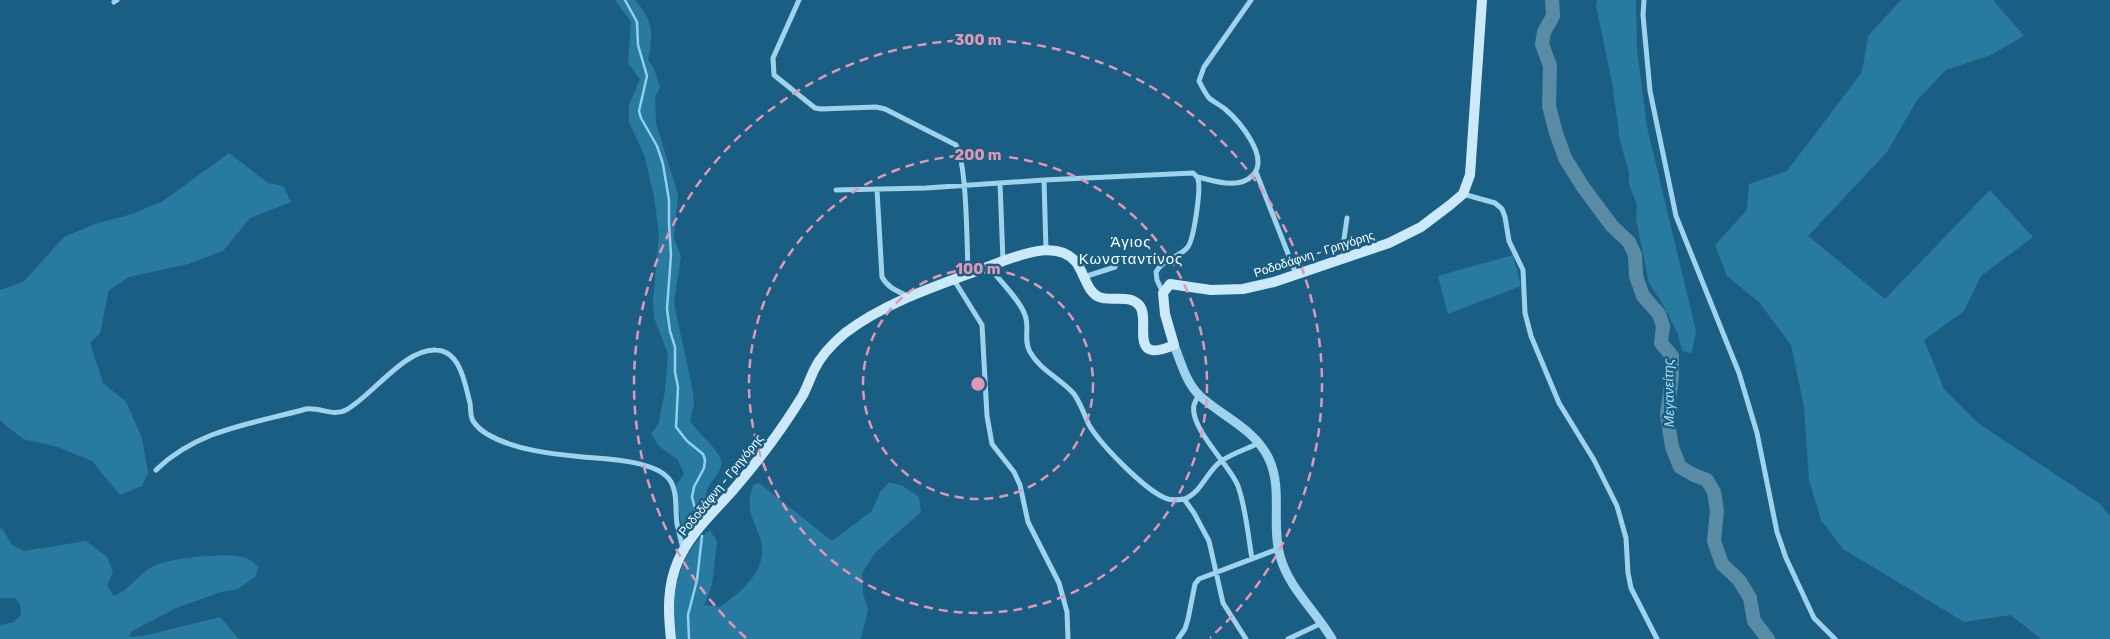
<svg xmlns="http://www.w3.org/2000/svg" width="2110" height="639" viewBox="0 0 2110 639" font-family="Rubik,sans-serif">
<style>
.green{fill:#297aa0}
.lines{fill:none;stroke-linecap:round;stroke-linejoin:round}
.stream{stroke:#92d1ed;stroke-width:2.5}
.river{stroke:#598ba5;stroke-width:14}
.minor{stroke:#9fd2eb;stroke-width:5}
.tertiary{stroke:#9fd2eb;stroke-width:9}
.secondary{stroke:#cbe9f8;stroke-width:10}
.ring{fill:none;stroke:#e497b5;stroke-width:2.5;stroke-dasharray:9 6}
.labels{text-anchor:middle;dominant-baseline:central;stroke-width:5;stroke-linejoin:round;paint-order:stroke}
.street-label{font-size:12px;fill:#fff;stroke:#1a5f83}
.water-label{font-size:14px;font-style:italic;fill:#abdcf3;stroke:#1a5f83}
.quarter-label{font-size:15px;letter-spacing:1px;fill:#fff;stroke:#1a5f83}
.centre{fill:#e497b5;stroke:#1a5f83;stroke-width:2.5}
.ring-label{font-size:15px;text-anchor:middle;font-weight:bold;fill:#e497b5;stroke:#1a5f83;stroke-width:5;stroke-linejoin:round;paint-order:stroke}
</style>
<rect width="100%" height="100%" fill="#1a5f83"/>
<!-- green -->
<path class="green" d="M 615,0 L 635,0 C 654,22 653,32 648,60 L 654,69 L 660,87 L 655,97 L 656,123 L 678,195 L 674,238 L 681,257 L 674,303 L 693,392 L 694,404 L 690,421 C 698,433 711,442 718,454 C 728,468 713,477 708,488 C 705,496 705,504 707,511 L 695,527 L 686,531 L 682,528 L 675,487 L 684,474 L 678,460 L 659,446 L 651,434 L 658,425 L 665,391 L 668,354 L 654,318 L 653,301 L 659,233 L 654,197 L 645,157 L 629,122 L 629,105 L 640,79 L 628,63 L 631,22 Z
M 1597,0 L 1636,0 L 1637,49 L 1647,127 L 1696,331 L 1692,352 L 1689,353 L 1682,351 L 1678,334 L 1662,303 L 1649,283 L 1636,219 L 1637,204 L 1629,185 L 1629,173 L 1620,141 L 1612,82 L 1596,6 Z
M 1901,0 L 1993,0 L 2024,36 L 1991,55 L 1946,70 L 1917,100 L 1887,152 L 1808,236 L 1885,299 L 1990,190 L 2033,237 L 1981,276 L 1964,311 L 1924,340 L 1944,389 L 1978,423 L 2100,504 L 2110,516 L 2110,639 L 2041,639 L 2011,615 L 1964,622 L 1843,549 L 1821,520 L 1809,480 L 1804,407 L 1791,345 L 1759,302 L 1727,276 L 1715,245 L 1747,210 L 1749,184 L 1787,171 L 1862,72 L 1868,36 Z
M 229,153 L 268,183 L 283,186 L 291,202 L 250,218 L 223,251 L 188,264 L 129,277 L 109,290 L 100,333 L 90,343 L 103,383 L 126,402 L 142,438 L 148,473 L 142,486 L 120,495 L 92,461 L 58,447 L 23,439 L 2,422 L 0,419 L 0,290 L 23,282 L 64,237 L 95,224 L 132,214 L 163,201 Z
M 1513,255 L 1521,286 L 1448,314 L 1438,276 Z
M 889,482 L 903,486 L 919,497 L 921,512 L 875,553 L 862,573 L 863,594 L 868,609 L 861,639 L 676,639 C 675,627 673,615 673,604 C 674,582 689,539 710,531 L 717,541 L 712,585 L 704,605 L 720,607 C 741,592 768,571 761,541 C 754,517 744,512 753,485 L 759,483 L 832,541 L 872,511 L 880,492 Z
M 2,528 L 12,545 L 24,551 L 86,541 L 107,557 L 113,572 L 107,586 L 114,596 C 130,590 138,573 154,566 C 171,558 227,552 246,558 C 250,559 254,563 258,566 L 256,576 L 238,589 L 221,592 L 176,608 L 132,631 L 129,637 L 143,636 L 220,617 L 239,639 L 0,639 L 0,625 L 14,622 L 21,615 L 20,604 L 15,598 L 0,598 L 0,529 Z"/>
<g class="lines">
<!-- stream -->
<path class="stream" d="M 625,0 L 637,22 L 638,45 L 647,76 L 639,111 L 641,118 L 657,146 L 663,164 L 669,200 L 669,224 L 671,255 L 667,309 L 670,331 L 675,347 L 675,372 L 678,387 L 676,427 L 687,441 L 703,454 L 705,460 L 704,468 L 694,487 L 692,497 L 698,520
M 689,639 L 688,615 L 697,580 L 702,536"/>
<!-- river -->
<path class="river" d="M 1552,0 L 1553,16 L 1544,32 L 1542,44 L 1550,66 L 1549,106 L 1556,133 L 1565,158 L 1583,187 L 1612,226 L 1629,242 L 1635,255 L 1636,276 L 1643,296 L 1659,314 L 1663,326 L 1661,343 L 1672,356 L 1672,376 L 1667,415 L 1672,447 L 1680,467 L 1694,475 L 1707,480 L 1714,492 L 1717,511 L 1714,541 L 1722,564 L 1739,580 L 1750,598 L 1754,621 L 1768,639"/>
<!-- minor -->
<path class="minor" d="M 799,0 L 773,58 L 774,75 L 815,108 L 821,109 L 876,107 L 885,109 L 956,145 C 967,162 967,248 968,274
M 1644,0 L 1643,15 L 1650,91 L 1676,216 L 1739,373 L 1757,433 L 1777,532 L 1786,558 L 1814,618 L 1835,639
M 114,2 L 117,0
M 1256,172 L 1296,274
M 1198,177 C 1215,181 1239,190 1253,175 C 1270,157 1239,121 1225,109 C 1220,105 1214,102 1209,98 C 1205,93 1202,87 1199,81 L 1204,67 L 1251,0
M 1044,180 L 1193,173 C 1195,175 1197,176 1198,179 C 1201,189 1194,241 1187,248 C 1178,258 1163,259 1156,272 L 1157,280 L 1163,293
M 1000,183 L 1003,261
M 836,190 L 926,188 L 1044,180 L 1046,250
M 877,190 L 882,277 C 888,288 897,291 908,296
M 1463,194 L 1495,203 L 1502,209 L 1505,217 L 1509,241 L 1523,270 L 1525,313 L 1531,336 L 1559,403 L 1594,460 L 1617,506 L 1626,538 L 1628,573 L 1631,588 L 1657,639
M 1345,258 L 1343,246 L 1347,218
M 989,267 C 999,280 1020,300 1025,315 C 1030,328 1023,340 1030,352 C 1040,370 1061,379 1074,394 C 1081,404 1084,414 1089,425 C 1101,445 1144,489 1165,498 C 1172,501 1178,500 1184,499 L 1194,513 L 1209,541 L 1223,603 L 1246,639
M 1084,277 L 1115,267
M 954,280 L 982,325 L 987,416 L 992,444 L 1014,472 L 1020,485 L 1028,522 L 1059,583 L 1067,612 L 1068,639
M 1199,395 C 1197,398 1195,402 1194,405 C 1189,428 1230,465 1238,486 C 1246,509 1248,535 1252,559
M 156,470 C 198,429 252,424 306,409 C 320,407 333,417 346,410 C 372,396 405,348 436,350 C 461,351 465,385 470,403 C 471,410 470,415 473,421 C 477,427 482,431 487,434 C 514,450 552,454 583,457 C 605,459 654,460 669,479 C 678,490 675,510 677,524 C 679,532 681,541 683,549
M 1184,499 C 1201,493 1206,473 1220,462 C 1230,454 1247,449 1259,443
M 1178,639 L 1185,629 L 1188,619 L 1195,584 L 1199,579 L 1278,549
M 1288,639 L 1322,623"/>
<!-- tertiary -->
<path class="tertiary" d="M 1174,345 C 1181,362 1186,383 1200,396 C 1223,417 1255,429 1269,459 C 1283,489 1271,524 1280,556 C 1289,589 1316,611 1332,639"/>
<!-- secondary -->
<path class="secondary" d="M 671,639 C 668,612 667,586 678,561 C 690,533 714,512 734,489 C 759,460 783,428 803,395 C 807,387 810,379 814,370 C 821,355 832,344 845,333 C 891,298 950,282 1003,261 C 1024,254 1058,240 1076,262 C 1079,266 1081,271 1083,275 C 1087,283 1090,293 1099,297 C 1110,302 1130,294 1139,305 C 1152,319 1126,366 1174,345 L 1165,314 L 1163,293 L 1170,284 L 1211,290 L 1243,289 L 1274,282 L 1389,243 L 1421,227 L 1450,205 L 1463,194 L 1470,175 L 1482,0"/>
</g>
<!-- distance rings -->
<g class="ring">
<circle cx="978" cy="384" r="115"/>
<circle cx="978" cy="384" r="229"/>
<path d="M746 638A344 344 0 1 1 1210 638"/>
</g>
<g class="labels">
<!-- street labels -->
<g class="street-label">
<text transform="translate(1314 254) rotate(-18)">Ροδοδάφνη - Γρηγόρης</text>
<text transform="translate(721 485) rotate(-51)">Ροδοδάφνη - Γρηγόρης</text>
</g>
<!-- water labels -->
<g class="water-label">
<text transform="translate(1669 393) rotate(-91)">Μεγανείτης</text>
</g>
<!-- quarter labels -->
<g class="quarter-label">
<text x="1131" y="242">Άγιος<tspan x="1131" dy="17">Κωνσταντίνος</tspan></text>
</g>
</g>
<circle cx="978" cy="384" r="8" class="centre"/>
<g class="ring-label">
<text x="978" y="45">300 m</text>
<text x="978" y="160">200 m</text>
<text x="978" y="274">100 m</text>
</g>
</svg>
